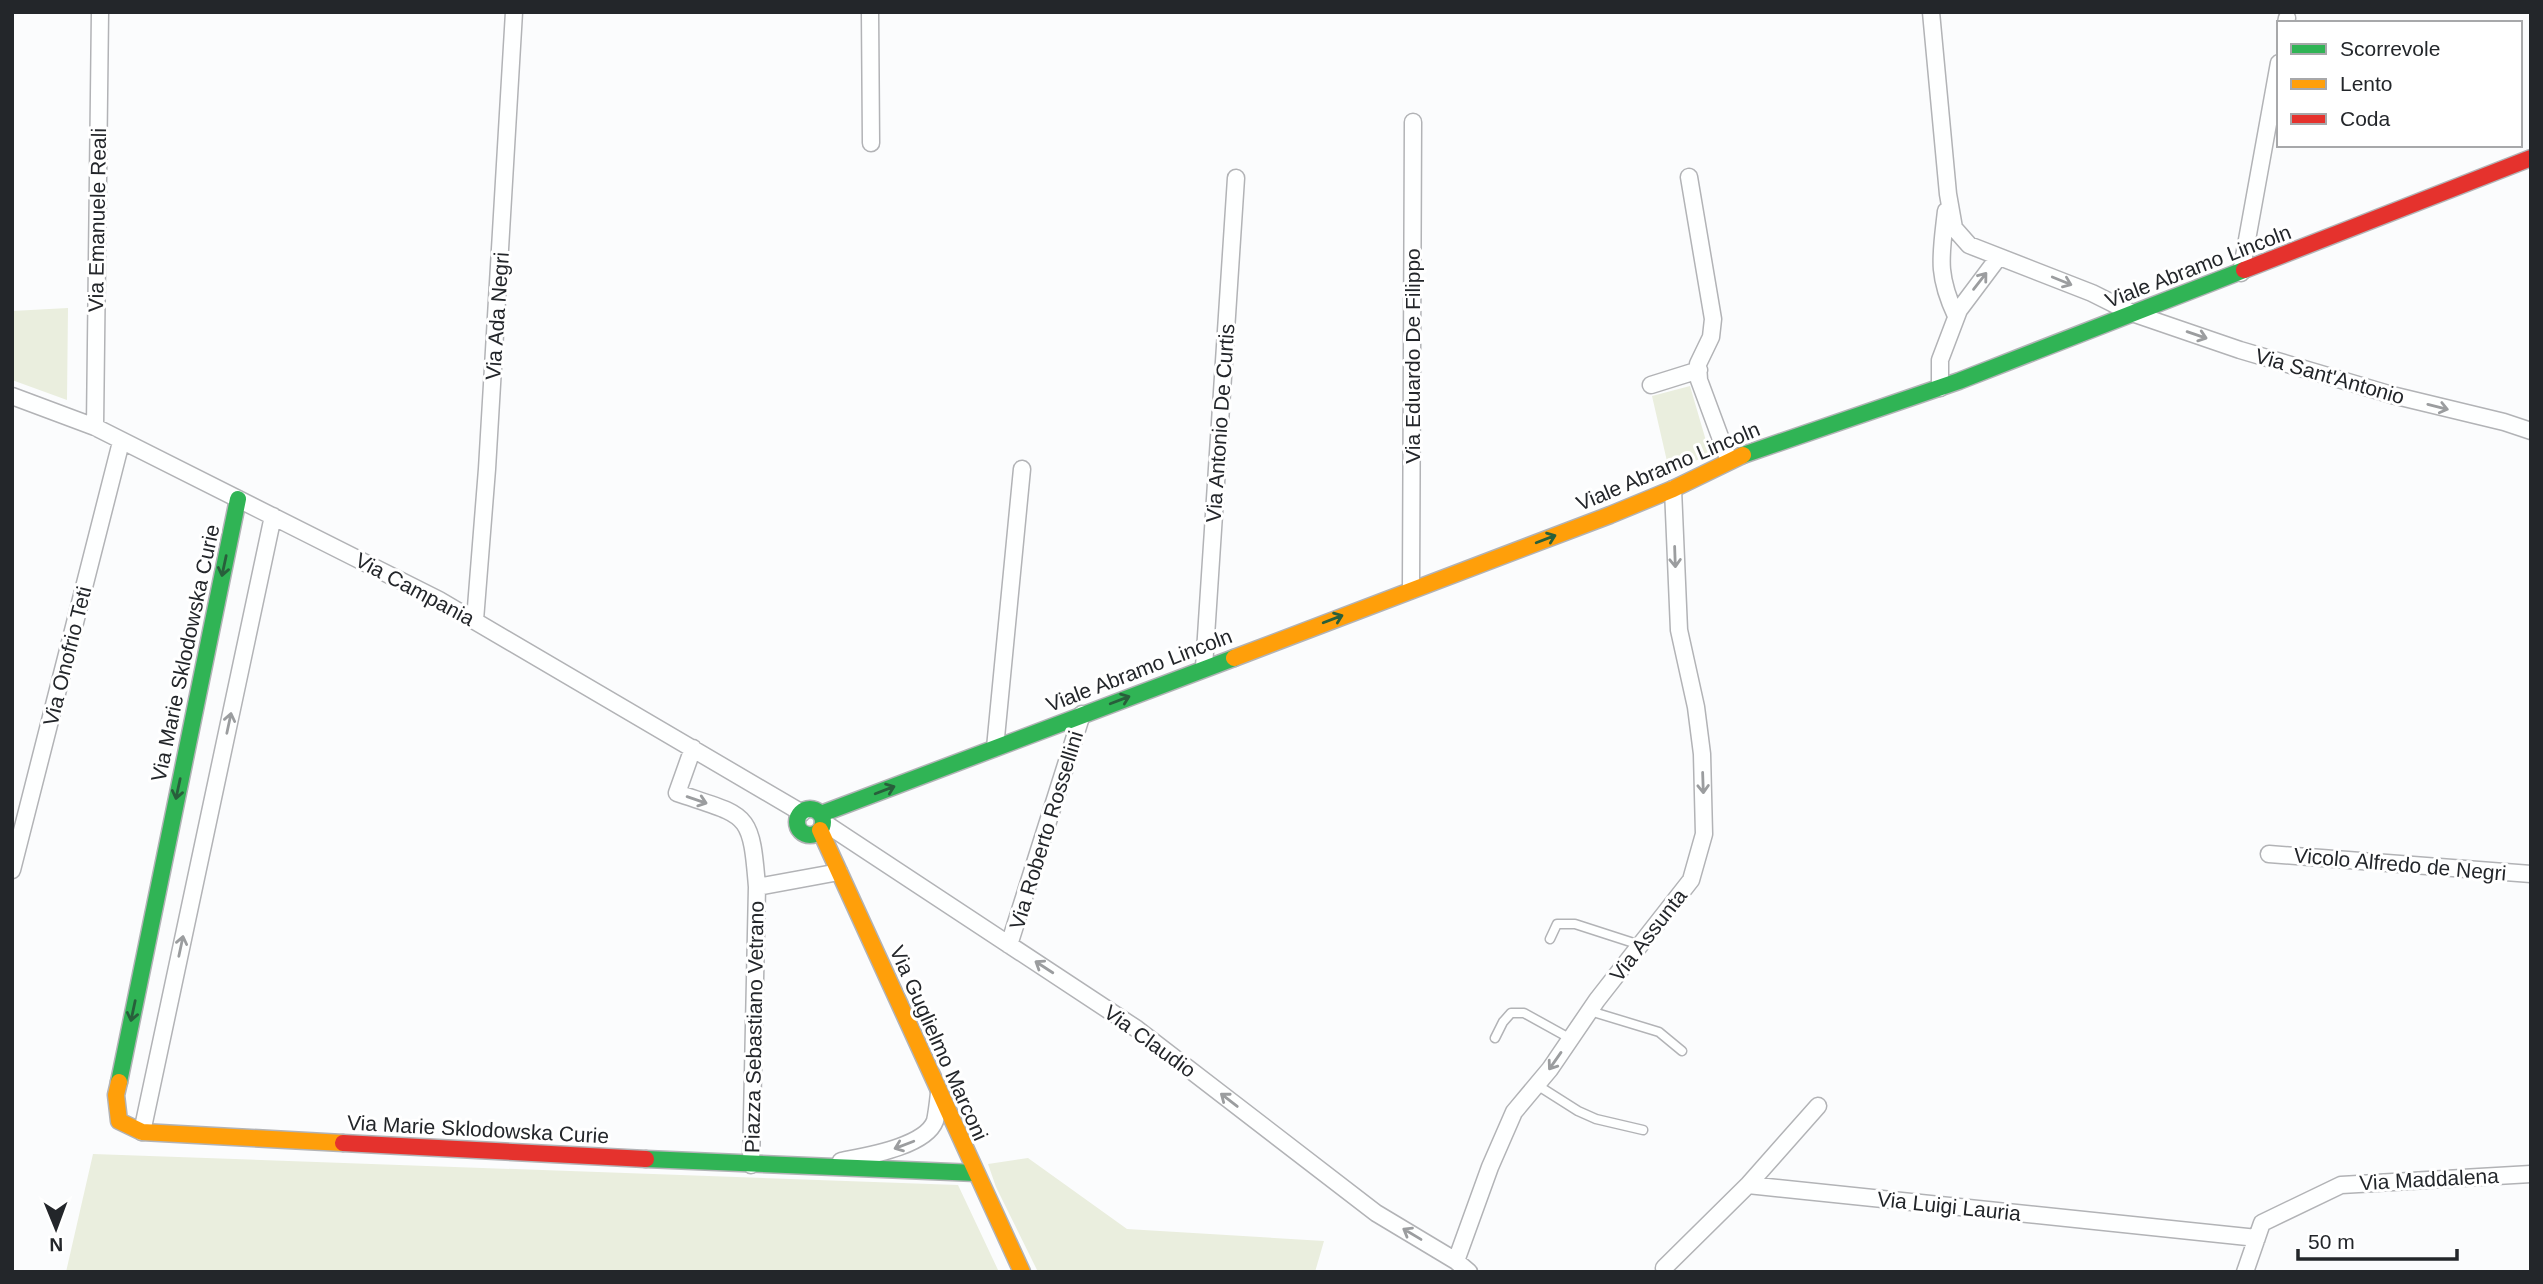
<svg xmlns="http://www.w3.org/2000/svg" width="2543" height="1284" viewBox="0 0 2543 1284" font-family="Helvetica,sans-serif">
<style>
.green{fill:#eaeede}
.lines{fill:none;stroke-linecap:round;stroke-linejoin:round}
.lane-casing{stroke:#b2b3b6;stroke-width:11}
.street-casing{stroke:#b2b3b6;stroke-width:19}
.fast-casing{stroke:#b2b3b6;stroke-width:19}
.slow-casing{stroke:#b2b3b6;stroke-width:19}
.jam-casing{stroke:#b2b3b6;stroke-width:19}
.lane{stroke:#feffff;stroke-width:8}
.street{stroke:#feffff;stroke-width:16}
.fast{stroke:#30b455;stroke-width:16}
.slow{stroke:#ff9f0a;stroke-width:16}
.jam{stroke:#e5322d;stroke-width:16}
.oneway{stroke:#9b9d9f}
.oneway2{stroke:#285f3b}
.labels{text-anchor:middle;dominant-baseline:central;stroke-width:6;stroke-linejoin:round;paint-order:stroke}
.street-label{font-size:21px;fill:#23262a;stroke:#fff}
</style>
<rect width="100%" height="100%" fill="#fbfcfd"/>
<!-- green -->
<path class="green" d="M 68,308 L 67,400 L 12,380 L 12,311 Z
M 1690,386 L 1709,451 L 1703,458 L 1669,470 L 1652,396 Z
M 93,1154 L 958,1185 L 999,1272 L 66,1272 Z
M 1028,1158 L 1127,1229 L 1324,1241 L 1315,1272 L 1038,1272 L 996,1187 L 988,1164 Z"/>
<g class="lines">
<defs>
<path id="lane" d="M 1550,939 L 1557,924 L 1575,924 L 1640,945
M 1590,1011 L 1659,1032 L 1682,1051
M 1495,1038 L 1503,1022 L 1511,1013 L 1524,1013 L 1571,1039
M 1537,1085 L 1578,1111 L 1596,1119 L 1643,1130"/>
<path id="street" d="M 870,12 L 871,143
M 1931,12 L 1948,194 L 1954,228 L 1969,245 L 2092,293 L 2132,313 L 2240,350 L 2392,395 L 2504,422 L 2531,431
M 2286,23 L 2287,18
M 1689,177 L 1713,319 L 1711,337 L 1698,364 L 1699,380 L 1729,461
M 1946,211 C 1941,256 1936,273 1956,316
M 2241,273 L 2279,63
M 1651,385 L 1699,370
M 1940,388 L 1940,360 L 1959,310 L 1998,258
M 12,396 L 95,427 L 439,600 L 802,813
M 95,427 L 100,12
M 1411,590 L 1413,122
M 475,620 L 487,469 L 514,12
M 1204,667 L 1236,178
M 693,748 L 677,793 C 748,817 751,810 757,887
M 995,748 L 1022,469
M 823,822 L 1137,1029 L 1376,1213 L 1456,1261 L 1469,1272
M 2269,854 L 2531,874
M 12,870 L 121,442
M 1009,945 L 1082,714
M 1818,1106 L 1748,1185 L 2257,1238
M 142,1132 L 273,516
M 841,1161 C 865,1156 925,1147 935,1121 C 937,1112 938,1102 939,1093
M 751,1165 L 757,887 L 839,872
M 1456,1261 L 1490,1167 L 1514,1112 L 1550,1069 L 1597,1000 L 1691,880 L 1704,834 L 1702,754 L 1696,707 L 1679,630 L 1673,489
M 1664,1268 L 1748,1185
M 2245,1272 L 2262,1223 L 2341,1185 L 2531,1174"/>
<path id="fast" d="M 1743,455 L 1959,381 L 2244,270
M797 822a13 13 0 1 1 26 0a13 13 0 1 1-26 0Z
M 821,814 L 1234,658
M 119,1082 L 238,499
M 646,1159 L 976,1173"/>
<path id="slow" d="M 1234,658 L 1610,515 L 1673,489 L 1743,455
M 820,830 L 1022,1272
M 119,1082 L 116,1095 L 119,1121 L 142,1132 L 343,1143"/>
<path id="jam" d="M 2244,270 L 2531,158
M 343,1143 L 646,1159"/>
</defs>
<!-- lane casing -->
<use href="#lane" class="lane-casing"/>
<!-- street casing -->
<use href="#street" class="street-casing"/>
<!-- fast casing -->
<use href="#fast" class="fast-casing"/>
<!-- slow casing -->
<use href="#slow" class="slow-casing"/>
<!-- jam casing -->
<use href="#jam" class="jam-casing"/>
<!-- lane -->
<use href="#lane" class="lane"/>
<!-- street -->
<use href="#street" class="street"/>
<!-- fast -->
<use href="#fast" class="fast"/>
<!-- slow -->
<use href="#slow" class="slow"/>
<!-- jam -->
<use href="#jam" class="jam"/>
</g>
<!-- one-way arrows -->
<defs><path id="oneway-shaft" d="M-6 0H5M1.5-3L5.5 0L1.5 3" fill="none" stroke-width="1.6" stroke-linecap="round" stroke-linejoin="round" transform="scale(1.75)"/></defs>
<g class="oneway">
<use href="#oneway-shaft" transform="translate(1980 281) rotate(-52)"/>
<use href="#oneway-shaft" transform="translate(2062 281) rotate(22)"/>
<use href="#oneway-shaft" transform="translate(2197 335) rotate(19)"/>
<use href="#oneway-shaft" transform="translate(2438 407) rotate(14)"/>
<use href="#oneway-shaft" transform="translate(1675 557) rotate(88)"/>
<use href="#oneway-shaft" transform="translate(229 723) rotate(-78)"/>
<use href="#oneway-shaft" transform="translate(1703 783) rotate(88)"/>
<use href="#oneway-shaft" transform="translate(697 800) rotate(19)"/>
<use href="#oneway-shaft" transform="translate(181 946) rotate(-78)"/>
<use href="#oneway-shaft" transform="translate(1044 967) rotate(-147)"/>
<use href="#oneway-shaft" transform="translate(1555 1061) rotate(125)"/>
<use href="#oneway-shaft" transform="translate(1229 1100) rotate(-142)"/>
<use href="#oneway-shaft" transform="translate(904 1145) rotate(159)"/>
<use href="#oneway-shaft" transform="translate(1412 1234) rotate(-149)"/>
</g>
<g class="oneway2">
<use href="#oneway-shaft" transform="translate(1546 539) rotate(-21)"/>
<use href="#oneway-shaft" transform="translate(224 566) rotate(102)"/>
<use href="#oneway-shaft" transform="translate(1333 619) rotate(-21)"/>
<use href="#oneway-shaft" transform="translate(1120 700) rotate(-21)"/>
<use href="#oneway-shaft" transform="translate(178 789) rotate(102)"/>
<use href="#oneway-shaft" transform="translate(885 790) rotate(-21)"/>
<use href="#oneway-shaft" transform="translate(133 1011) rotate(102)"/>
</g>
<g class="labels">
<!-- street labels -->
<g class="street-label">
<text transform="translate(97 220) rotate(-89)">Via Emanuele Reali</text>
<text transform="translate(2198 266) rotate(-21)">Viale Abramo Lincoln</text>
<text transform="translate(497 316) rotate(-86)">Via Ada Negri</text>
<text transform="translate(1412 356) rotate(-90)">Via Eduardo De Filippo</text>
<text transform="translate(2330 376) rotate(16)">Via Sant'Antonio</text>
<text transform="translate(1220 423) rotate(-86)">Via Antonio De Curtis</text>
<text transform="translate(1668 466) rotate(-23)">Viale Abramo Lincoln</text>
<text transform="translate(415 589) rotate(28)">Via Campania</text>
<text transform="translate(185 653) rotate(-78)">Via Marie Sklodowska Curie</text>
<text transform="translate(67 656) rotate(-76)">Via Onofrio Teti</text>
<text transform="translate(1139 670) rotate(-21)">Viale Abramo Lincoln</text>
<text transform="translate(1046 830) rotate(-73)">Via Roberto Rossellini</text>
<text transform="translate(2400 864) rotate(5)">Vicolo Alfredo de Negri</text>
<text transform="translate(1648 935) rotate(-52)">Via Assunta</text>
<text transform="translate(754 1027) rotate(-89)">Piazza Sebastiano Vetrano</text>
<text transform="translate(1150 1041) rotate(36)">Via Claudio</text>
<text transform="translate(939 1043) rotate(66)">Via Guglielmo Marconi</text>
<text transform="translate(478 1129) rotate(3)">Via Marie Sklodowska Curie</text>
<text transform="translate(2429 1179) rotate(-3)">Via Maddalena</text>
<text transform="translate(1949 1206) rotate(6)">Via Luigi Lauria</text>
</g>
</g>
<!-- border -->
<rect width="2543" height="1284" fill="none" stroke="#23262a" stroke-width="28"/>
<!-- legend -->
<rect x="2277" y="21" width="245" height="126" fill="#ffffff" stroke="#a7a8aa" stroke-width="2"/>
<rect x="2291" y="44" width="35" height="10" fill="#30b455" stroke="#a7a8aa" stroke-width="2"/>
<text x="2340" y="56" font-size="21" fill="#23262a">Scorrevole</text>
<rect x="2291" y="79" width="35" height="10" fill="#ff9f0a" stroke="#a7a8aa" stroke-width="2"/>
<text x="2340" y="91" font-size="21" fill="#23262a">Lento</text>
<rect x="2291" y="114" width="35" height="10" fill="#e5322d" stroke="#a7a8aa" stroke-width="2"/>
<text x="2340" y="126" font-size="21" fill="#23262a">Coda</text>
<!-- north arrow -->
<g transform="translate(56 1228) rotate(179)" stroke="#ffffff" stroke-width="5" paint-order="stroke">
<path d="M0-5L12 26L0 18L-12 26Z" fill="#23262a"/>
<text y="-10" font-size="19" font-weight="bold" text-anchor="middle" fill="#23262a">N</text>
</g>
<!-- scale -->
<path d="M2298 1249v10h159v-10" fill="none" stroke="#23262a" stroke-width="3.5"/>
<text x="2308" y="1249" font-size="21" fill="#23262a" stroke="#ffffff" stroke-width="5" paint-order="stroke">50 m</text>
</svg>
